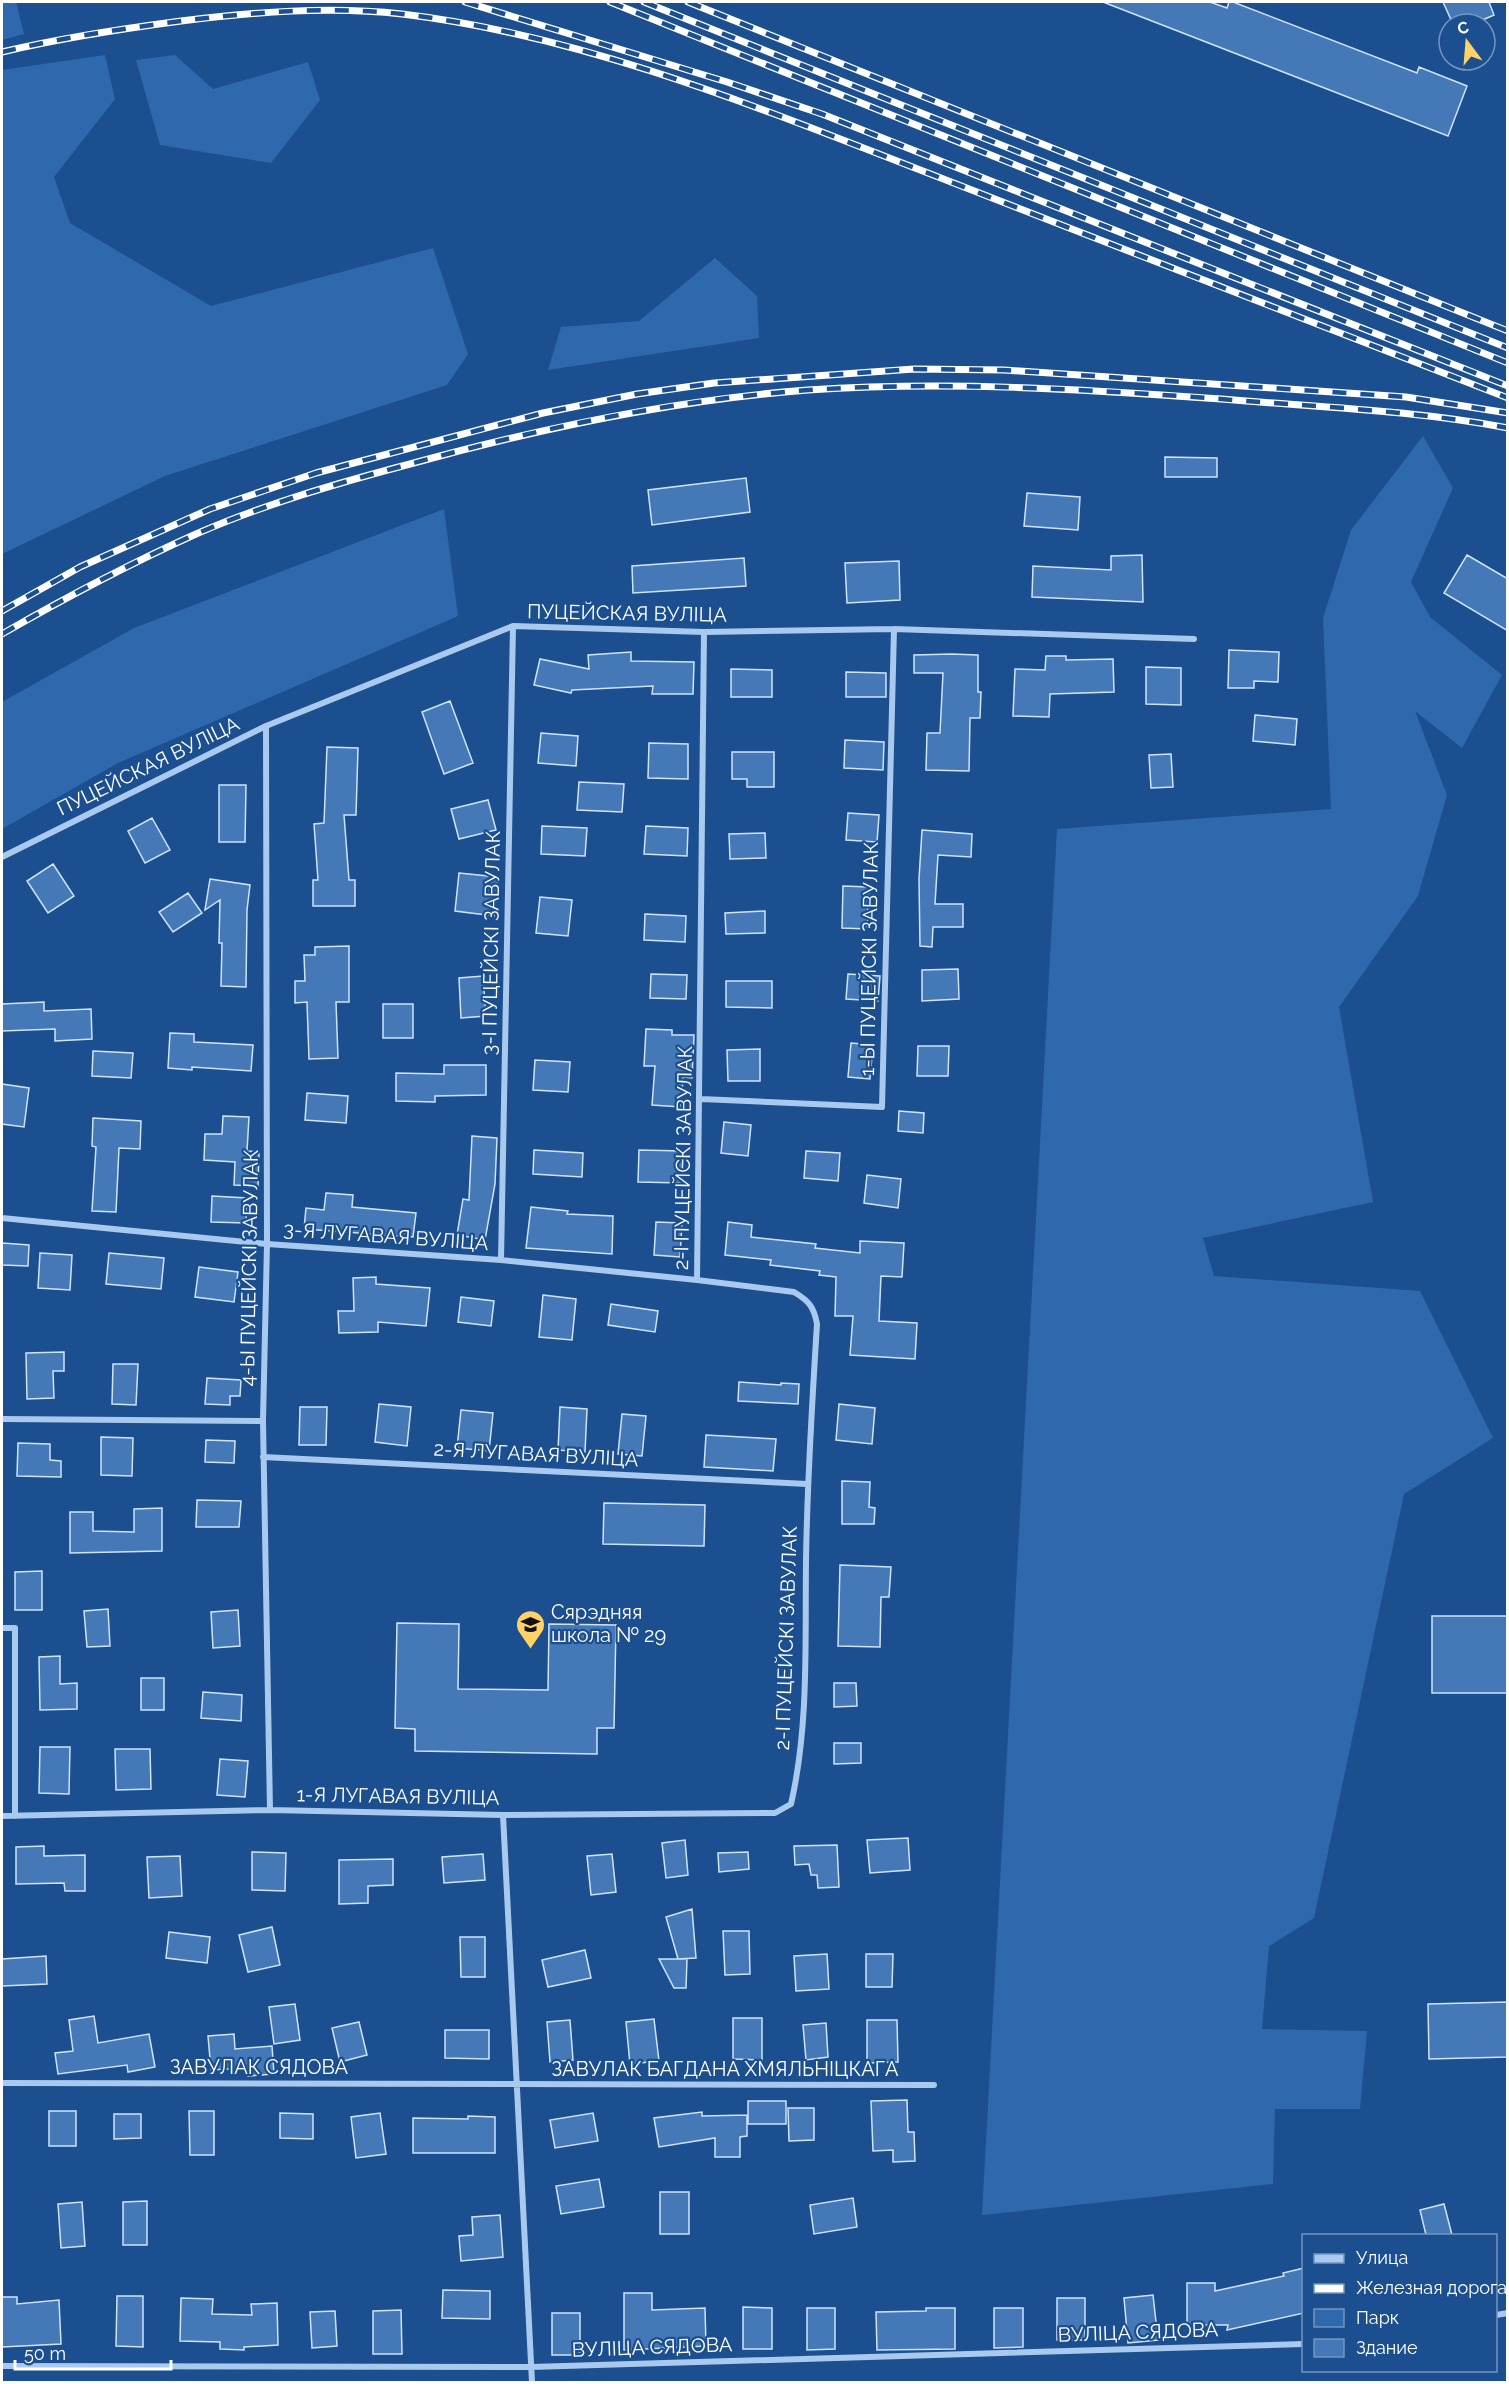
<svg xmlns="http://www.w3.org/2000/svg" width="1509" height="2384" viewBox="0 0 1509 2384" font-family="Raleway,sans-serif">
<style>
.green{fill:#2e69ad}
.building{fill:#4478b7;stroke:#cfe3fa;stroke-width:1.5}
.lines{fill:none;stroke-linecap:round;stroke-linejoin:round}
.minor{stroke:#a9c9ee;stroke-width:6}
.rail-casing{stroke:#fff;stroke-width:7}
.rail{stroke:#1b4f8f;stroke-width:4.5;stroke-dasharray:14;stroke-linecap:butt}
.labels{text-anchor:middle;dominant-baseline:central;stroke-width:4.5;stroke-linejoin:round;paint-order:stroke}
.street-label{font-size:20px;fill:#fff;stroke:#1b4f8f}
.poi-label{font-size:20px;fill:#fff;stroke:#1b4f8f;text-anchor:start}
</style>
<rect width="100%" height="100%" fill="#1b4f8f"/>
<!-- green -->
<path class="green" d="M 2,2 L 16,2 L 24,34 L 2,40 Z
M 105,55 L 115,99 L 54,177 L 70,223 L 211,306 L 433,248 L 468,354 L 447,385 L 165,476 L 2,554 L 2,70 Z
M 175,55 L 213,89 L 308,62 L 320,100 L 271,163 L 160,145 L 136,60 Z
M 715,258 L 757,296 L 759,338 L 548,370 L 561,327 L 639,321 Z
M 1423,436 L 1453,488 L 1411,582 L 1430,617 L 1502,675 L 1462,748 L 1415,711 L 1447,795 L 1418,896 L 1339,1007 L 1373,1202 L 1203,1238 L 1214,1276 L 1420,1291 L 1493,1438 L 1404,1494 L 1314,1918 L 1269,1946 L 1262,2029 L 1367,2031 L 1360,2109 L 1275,2109 L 1273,2184 L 982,2215 L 1057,829 L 1331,809 L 1323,618 L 1351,530 Z
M 444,509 L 458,616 L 118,763 L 2,829 L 2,702 L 134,628 Z"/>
<!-- building -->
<path class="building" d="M 1103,2 L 1210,2 L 1227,8 L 1229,2 L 1233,2 L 1417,73 L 1419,67 L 1467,86 L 1448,136 Z
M 1443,2 L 1489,2 L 1494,15 L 1473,24 L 1453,24 Z
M 1165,457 L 1217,458 L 1217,477 L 1165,477 Z
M 746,478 L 750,512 L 652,525 L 648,490 Z
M 1027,493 L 1080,497 L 1078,530 L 1024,526 Z
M 1142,555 L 1143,602 L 1032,597 L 1033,566 L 1111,570 L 1111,556 Z
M 1467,555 L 1508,579 L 1508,631 L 1444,593 Z
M 744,558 L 746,586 L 633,593 L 632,566 Z
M 899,561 L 900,600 L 847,603 L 845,563 Z
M 1229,650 L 1279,652 L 1278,682 L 1254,681 L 1254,688 L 1228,688 Z
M 631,652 L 631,661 L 694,662 L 693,694 L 652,694 L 653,686 L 572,690 L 571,693 L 534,685 L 540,659 L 589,669 L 588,655 Z
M 952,654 L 978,655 L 978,692 L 981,692 L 980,718 L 970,718 L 969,771 L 926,770 L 927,733 L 940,733 L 943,673 L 914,673 L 914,655 Z
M 1046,656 L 1066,656 L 1066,660 L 1113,659 L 1114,692 L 1050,694 L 1049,717 L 1013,716 L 1015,669 L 1045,670 Z
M 1146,667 L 1181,668 L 1181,705 L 1146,704 Z
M 731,669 L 772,670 L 772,697 L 731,697 Z
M 846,672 L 886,673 L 886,697 L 846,697 Z
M 450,701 L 473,763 L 444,774 L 422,712 Z
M 1255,715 L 1297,719 L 1295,745 L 1253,741 Z
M 541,733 L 578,736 L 576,766 L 538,763 Z
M 845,740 L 884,742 L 883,770 L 844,768 Z
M 649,743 L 688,744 L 688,779 L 648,778 Z
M 327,747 L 358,748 L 356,815 L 344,815 L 349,880 L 355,880 L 355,906 L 313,906 L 313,880 L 318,880 L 314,824 L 324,823 Z
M 732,752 L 774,752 L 774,787 L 747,787 L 747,779 L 732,779 Z
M 1171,754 L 1173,787 L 1151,788 L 1149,755 Z
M 579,782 L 624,784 L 622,812 L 577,810 Z
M 219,785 L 246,785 L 245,842 L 219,842 Z
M 488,800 L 496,830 L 459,839 L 451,809 Z
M 848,813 L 879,815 L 877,842 L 846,840 Z
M 152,818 L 170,850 L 145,863 L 128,831 Z
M 542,826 L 587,828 L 585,856 L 541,854 Z
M 646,826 L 688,828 L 687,856 L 644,854 Z
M 922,830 L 972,834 L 971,857 L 938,855 L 935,904 L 963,904 L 963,927 L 933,927 L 932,947 L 920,946 L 919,879 Z
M 765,833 L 766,858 L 730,859 L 729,834 Z
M 53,864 L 74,896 L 48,913 L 27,881 Z
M 459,873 L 498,877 L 494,916 L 455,911 Z
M 210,879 L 250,885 L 247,910 L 246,987 L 221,986 L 222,943 L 219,943 L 220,900 L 205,910 Z
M 843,886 L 869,887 L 867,929 L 842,928 Z
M 188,893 L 202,913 L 173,932 L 159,912 Z
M 540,897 L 572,900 L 568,936 L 536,933 Z
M 765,911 L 765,933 L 726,934 L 725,913 Z
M 645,914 L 686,916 L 685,942 L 644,940 Z
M 349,946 L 349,1002 L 336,1002 L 338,1058 L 309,1059 L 307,1002 L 295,1003 L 295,981 L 305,981 L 304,955 L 315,955 L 315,947 Z
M 958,969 L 959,999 L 922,1001 L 922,970 Z
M 651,974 L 687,975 L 686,999 L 650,998 Z
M 848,974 L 880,976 L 878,1001 L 846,999 Z
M 483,976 L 486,1016 L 461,1018 L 459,978 Z
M 726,981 L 772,981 L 772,1008 L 726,1007 Z
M 44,1002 L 44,1011 L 91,1009 L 92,1039 L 55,1041 L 55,1029 L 2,1031 L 2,1004 Z
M 383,1004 L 413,1004 L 413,1038 L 383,1038 Z
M 646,1029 L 672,1030 L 672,1035 L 694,1035 L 692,1078 L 683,1077 L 681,1107 L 652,1105 L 655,1066 L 644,1066 Z
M 170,1033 L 194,1034 L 194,1042 L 253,1045 L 251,1071 L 192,1067 L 192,1070 L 168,1068 Z
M 851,1043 L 873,1045 L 870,1079 L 848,1077 Z
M 918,1046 L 949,1046 L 948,1076 L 917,1076 Z
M 760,1049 L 760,1081 L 728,1081 L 727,1050 Z
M 93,1051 L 133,1053 L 131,1078 L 92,1076 Z
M 535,1060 L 570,1062 L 568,1092 L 533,1090 Z
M 444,1065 L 486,1065 L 486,1095 L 435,1096 L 435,1102 L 396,1101 L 396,1073 L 444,1074 Z
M 2,1084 L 29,1088 L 24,1127 L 2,1124 Z
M 307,1093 L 348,1096 L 346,1123 L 305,1120 Z
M 899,1111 L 924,1113 L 923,1133 L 898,1131 Z
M 223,1116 L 249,1117 L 247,1151 L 259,1152 L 258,1186 L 234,1185 L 235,1162 L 204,1160 L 205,1134 L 222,1134 Z
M 93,1118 L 141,1121 L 140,1149 L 119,1148 L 116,1212 L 92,1211 L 96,1147 L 92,1146 Z
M 724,1122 L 751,1125 L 748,1156 L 721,1153 Z
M 472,1136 L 497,1138 L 495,1184 L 485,1240 L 457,1235 L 463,1199 L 469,1200 Z
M 534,1150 L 583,1153 L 582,1177 L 533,1174 Z
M 639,1150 L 683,1151 L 682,1183 L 638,1182 Z
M 806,1151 L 840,1153 L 838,1181 L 804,1178 Z
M 867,1175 L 901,1179 L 898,1208 L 864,1203 Z
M 326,1193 L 353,1195 L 352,1207 L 416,1213 L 413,1237 L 304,1229 L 306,1208 L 324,1210 Z
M 212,1196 L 247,1198 L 246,1223 L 211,1222 Z
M 531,1207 L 568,1211 L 567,1214 L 613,1216 L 612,1254 L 526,1248 Z
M 656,1222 L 682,1223 L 680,1257 L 654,1255 Z
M 728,1222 L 752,1225 L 751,1237 L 816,1244 L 815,1248 L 860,1253 L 860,1241 L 904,1243 L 902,1277 L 881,1276 L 879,1321 L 917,1323 L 915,1359 L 850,1355 L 853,1316 L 835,1316 L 836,1277 L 819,1275 L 820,1271 L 770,1265 L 771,1260 L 725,1255 Z
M 2,1243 L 29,1245 L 28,1266 L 2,1265 Z
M 40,1253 L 72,1255 L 70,1290 L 38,1288 Z
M 109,1253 L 164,1258 L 161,1289 L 106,1284 Z
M 199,1267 L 238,1272 L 234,1302 L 195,1297 Z
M 376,1277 L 376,1284 L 430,1288 L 426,1326 L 378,1322 L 378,1332 L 339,1333 L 338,1311 L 354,1311 L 353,1278 Z
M 543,1295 L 576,1299 L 572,1340 L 539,1337 Z
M 461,1297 L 494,1301 L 491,1326 L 458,1322 Z
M 611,1304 L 658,1311 L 655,1332 L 608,1325 Z
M 64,1352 L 64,1371 L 53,1371 L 54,1398 L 27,1399 L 26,1353 Z
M 113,1364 L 138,1364 L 136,1405 L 112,1404 Z
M 207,1378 L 241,1380 L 240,1396 L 230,1396 L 230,1405 L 205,1404 Z
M 739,1382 L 781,1385 L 781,1383 L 799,1384 L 798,1404 L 738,1401 Z
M 379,1404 L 411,1407 L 407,1446 L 375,1442 Z
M 839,1404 L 875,1408 L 872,1444 L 836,1440 Z
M 300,1407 L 327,1407 L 326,1445 L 299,1445 Z
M 560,1407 L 587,1409 L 585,1452 L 558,1450 Z
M 461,1410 L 493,1413 L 489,1451 L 457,1448 Z
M 622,1414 L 646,1416 L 642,1456 L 618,1454 Z
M 706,1435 L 776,1439 L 773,1471 L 704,1467 Z
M 101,1437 L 133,1438 L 132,1476 L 101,1475 Z
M 206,1440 L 235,1441 L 234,1463 L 205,1462 Z
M 18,1443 L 50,1444 L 50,1460 L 61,1461 L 61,1477 L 17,1476 Z
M 842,1481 L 870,1482 L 869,1507 L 875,1508 L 874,1524 L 842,1524 Z
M 197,1500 L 241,1501 L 239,1527 L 196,1527 Z
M 604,1503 L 705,1505 L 704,1546 L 603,1544 Z
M 162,1508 L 162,1551 L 70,1553 L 70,1512 L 93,1512 L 93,1531 L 134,1532 L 134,1509 Z
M 840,1565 L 891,1567 L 889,1597 L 881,1597 L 880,1647 L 838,1646 Z
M 42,1571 L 42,1610 L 15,1610 L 15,1572 Z
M 108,1609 L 110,1646 L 87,1647 L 84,1611 Z
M 238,1610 L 240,1646 L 213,1648 L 211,1612 Z
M 1432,1616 L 1508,1616 L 1508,1693 L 1432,1693 Z
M 397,1623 L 459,1624 L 458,1689 L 548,1690 L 549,1624 L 616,1625 L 614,1728 L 597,1728 L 597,1754 L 415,1751 L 415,1729 L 395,1728 Z
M 60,1656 L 60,1684 L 77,1683 L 77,1709 L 40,1710 L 39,1657 Z
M 141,1678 L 164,1678 L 164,1710 L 141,1710 Z
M 834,1683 L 856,1683 L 857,1706 L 834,1707 Z
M 203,1692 L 242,1695 L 241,1721 L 201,1718 Z
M 834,1743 L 861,1743 L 861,1763 L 834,1764 Z
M 40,1747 L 70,1747 L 69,1794 L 39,1793 Z
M 115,1749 L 150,1749 L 151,1789 L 116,1790 Z
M 220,1759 L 248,1761 L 245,1797 L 217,1795 Z
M 908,1838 L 910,1870 L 870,1873 L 867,1840 Z
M 685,1840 L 688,1875 L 666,1878 L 662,1843 Z
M 837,1845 L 839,1887 L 818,1888 L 817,1875 L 811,1875 L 809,1864 L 795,1865 L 794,1846 Z
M 44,1846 L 44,1856 L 85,1855 L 85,1891 L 65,1891 L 64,1883 L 16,1884 L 16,1847 Z
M 252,1852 L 286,1853 L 285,1891 L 252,1890 Z
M 748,1852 L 749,1869 L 719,1872 L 718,1853 Z
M 483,1854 L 485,1880 L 444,1883 L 442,1857 Z
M 612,1854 L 616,1892 L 591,1895 L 587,1856 Z
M 180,1856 L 182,1896 L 149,1898 L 147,1857 Z
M 393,1859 L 393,1885 L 368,1886 L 368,1903 L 339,1904 L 339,1860 Z
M 692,1909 L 696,1958 L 678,1959 L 666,1917 Z
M 272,1927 L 280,1965 L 248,1972 L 239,1935 Z
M 723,1931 L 749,1931 L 750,1974 L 725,1975 Z
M 169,1932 L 210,1937 L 207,1963 L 166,1958 Z
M 460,1937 L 485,1937 L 485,1977 L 461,1977 Z
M 585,1950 L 591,1978 L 548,1987 L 542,1960 Z
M 827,1954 L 829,1989 L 796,1991 L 794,1956 Z
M 866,1954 L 893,1954 L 892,1987 L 866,1987 Z
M 46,1956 L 47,1984 L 2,1986 L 2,1959 Z
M 659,1959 L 687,1959 L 686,1988 L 674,1988 Z
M 1508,2002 L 1508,2057 L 1429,2059 L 1428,2004 Z
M 295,2004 L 300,2040 L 274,2044 L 269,2007 Z
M 94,2016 L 98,2043 L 149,2034 L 155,2067 L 128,2072 L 127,2065 L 58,2074 L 55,2053 L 73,2051 L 69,2020 Z
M 733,2018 L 762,2018 L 762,2060 L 733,2059 Z
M 654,2019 L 659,2061 L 630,2064 L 626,2022 Z
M 570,2020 L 573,2060 L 550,2062 L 547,2022 Z
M 867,2020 L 897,2020 L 898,2062 L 867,2063 Z
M 359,2022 L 367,2055 L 340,2062 L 332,2028 Z
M 826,2023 L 828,2057 L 806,2060 L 803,2025 Z
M 445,2030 L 489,2030 L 489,2059 L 445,2058 Z
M 234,2034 L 235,2049 L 272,2046 L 274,2074 L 248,2076 L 248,2068 L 211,2070 L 208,2036 Z
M 907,2100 L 908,2132 L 914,2132 L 915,2161 L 893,2162 L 893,2150 L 873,2151 L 871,2101 Z
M 748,2101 L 786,2101 L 786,2124 L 748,2124 Z
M 788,2108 L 814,2108 L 814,2140 L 789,2141 Z
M 49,2111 L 76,2111 L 76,2146 L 49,2146 Z
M 189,2111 L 214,2111 L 214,2155 L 190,2155 Z
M 702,2112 L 702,2116 L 747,2115 L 747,2136 L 740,2137 L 740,2157 L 715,2157 L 715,2138 L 659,2147 L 654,2118 Z
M 280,2113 L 313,2114 L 313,2139 L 280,2138 Z
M 380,2113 L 386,2154 L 356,2158 L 351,2117 Z
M 593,2113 L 598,2141 L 555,2148 L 550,2120 Z
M 114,2114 L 141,2114 L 141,2138 L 114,2139 Z
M 468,2116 L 495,2117 L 495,2153 L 413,2153 L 413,2118 L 468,2119 Z
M 599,2179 L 604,2207 L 561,2214 L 556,2186 Z
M 660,2192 L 689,2192 L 689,2234 L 660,2234 Z
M 853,2198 L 857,2227 L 814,2234 L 810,2205 Z
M 147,2201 L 147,2245 L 123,2245 L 123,2202 Z
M 82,2202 L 85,2246 L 61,2248 L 58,2204 Z
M 1444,2204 L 1452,2235 L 1426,2235 L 1420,2210 Z
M 500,2215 L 503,2257 L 461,2261 L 459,2236 L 473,2235 L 472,2217 Z
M 1304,2268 L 1304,2313 L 1227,2330 L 1228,2325 L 1187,2325 L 1187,2283 L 1215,2283 L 1215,2291 L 1284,2276 L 1283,2273 Z
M 443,2290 L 490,2291 L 490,2319 L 442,2318 Z
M 624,2293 L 652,2293 L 652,2310 L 705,2308 L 706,2346 L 624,2350 Z
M 1153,2295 L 1158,2340 L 1128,2343 L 1124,2298 Z
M 117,2296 L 143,2296 L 143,2347 L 116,2346 Z
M 2,2297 L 17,2297 L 17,2304 L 59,2300 L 61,2344 L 2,2347 Z
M 181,2298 L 213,2299 L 212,2314 L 252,2315 L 251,2304 L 277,2303 L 278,2345 L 244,2347 L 244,2350 L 220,2349 L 220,2342 L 180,2341 Z
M 1057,2298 L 1085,2298 L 1085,2340 L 1057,2340 Z
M 743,2307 L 772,2308 L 772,2349 L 743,2349 Z
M 807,2308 L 835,2308 L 835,2349 L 807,2350 Z
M 926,2308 L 955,2308 L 955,2349 L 877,2350 L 876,2312 L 926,2311 Z
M 994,2308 L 1023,2308 L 1023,2347 L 994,2348 Z
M 401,2310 L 402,2354 L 373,2354 L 373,2311 Z
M 335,2311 L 337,2346 L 312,2348 L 310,2312 Z
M 552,2313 L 580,2313 L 580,2355 L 552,2355 Z"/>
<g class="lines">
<!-- minor -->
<path class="minor" d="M 266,726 L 267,1244 L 263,1421 L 270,1810
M 2,857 L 266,726 L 513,626 L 704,632 L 894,629 L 1194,639
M 701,1099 L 882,1107 L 894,629
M 2,1218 L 267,1244 L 501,1260 L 697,1280
M 501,1260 L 513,626
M 2,1419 L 263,1421
M 263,1457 L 807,1484
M 2,1628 L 15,1628 L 15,1816
M 503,1815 L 532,2382
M 2,1816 L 270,1810 L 503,1815 L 775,1813 L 791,1804 C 809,1726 805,1642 806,1562 C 807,1482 812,1403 817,1324 C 814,1307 809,1301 794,1292 L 697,1280 L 704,632
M 2,2083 L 934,2085
M 1496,2315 L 1508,2313
M 2,2366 L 531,2367 L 1304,2344"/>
<defs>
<path id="rail" d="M 465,2 L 727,82 L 822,114 L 1508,386
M 610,2 L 1508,363
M 644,2 L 1508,348
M 688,2 L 1508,331
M 2,52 C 61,38 120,29 181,21 C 254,12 329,6 402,14 C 589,36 772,113 946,180 C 1133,253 1320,325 1508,398
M 2,611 L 80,567 L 210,509 L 316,473 L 543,413 L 637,394 L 714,383 L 914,369 L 1004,370 L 1406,397 L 1508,413
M 2,634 C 65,598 129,564 196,534 C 265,504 338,483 410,464 C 541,428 673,400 808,390 C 946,381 1083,389 1221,399 C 1316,407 1413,410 1508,428"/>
</defs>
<!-- rail casing -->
<use href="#rail" class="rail-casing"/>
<!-- rail -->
<use href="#rail" class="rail"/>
</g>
<!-- icons -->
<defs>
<symbol id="school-pin" viewBox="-11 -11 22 30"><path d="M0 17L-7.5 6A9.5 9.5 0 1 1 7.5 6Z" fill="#ffd166" stroke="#1b4f8f"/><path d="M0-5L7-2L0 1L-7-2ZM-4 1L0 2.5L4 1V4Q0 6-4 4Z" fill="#111"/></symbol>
</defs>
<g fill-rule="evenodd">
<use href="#school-pin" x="514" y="1608" width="33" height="45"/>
</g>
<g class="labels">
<!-- street labels -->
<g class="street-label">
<text transform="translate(627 613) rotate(1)">ПУЦЕЙСКАЯ ВУЛІЦА</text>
<text transform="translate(148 766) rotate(-26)">ПУЦЕЙСКАЯ ВУЛІЦА</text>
<text transform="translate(491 943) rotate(-89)">3-І ПУЦЕЙСКІ ЗАВУЛАК</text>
<text transform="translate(869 959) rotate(-89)">1-Ы ПУЦЕЙСКІ ЗАВУЛАК</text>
<text transform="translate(683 1158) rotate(-89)">2-І ПУЦЕЙСКІ ЗАВУЛАК</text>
<text transform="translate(386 1236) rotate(4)">3-Я ЛУГАВАЯ ВУЛІЦА</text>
<text transform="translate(249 1268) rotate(-89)">4-Ы ПУЦЕЙСКІ ЗАВУЛАК</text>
<text transform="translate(536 1454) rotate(3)">2-Я ЛУГАВАЯ ВУЛІЦА</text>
<text transform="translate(786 1638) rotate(-88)">2-І ПУЦЕЙСКІ ЗАВУЛАК</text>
<text transform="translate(398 1796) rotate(1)">1-Я ЛУГАВАЯ ВУЛІЦА</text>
<text x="259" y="2067">ЗАВУЛАК СЯДОВА</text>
<text x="725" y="2069">ЗАВУЛАК БАГДАНА ХМЯЛЬНІЦКАГА</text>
<text transform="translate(1138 2332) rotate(-2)">ВУЛІЦА СЯДОВА</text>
<text transform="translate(652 2347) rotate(-2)">ВУЛІЦА СЯДОВА</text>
</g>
<!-- poi labels -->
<g class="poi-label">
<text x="551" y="1612">Сярэдняя<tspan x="551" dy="23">школа № 29</tspan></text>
</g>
</g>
<!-- border -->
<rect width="1509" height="2384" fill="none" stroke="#ffffff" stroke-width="6"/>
<!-- legend -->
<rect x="1302" y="2234" width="195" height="138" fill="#1b4f8f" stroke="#7695bc" stroke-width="1.5"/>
<rect x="1314" y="2254" width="30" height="9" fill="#a9c9ee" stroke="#7695bc" stroke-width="1.5"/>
<text x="1356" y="2264" font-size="18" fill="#ffffff">Улица</text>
<rect x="1314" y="2284" width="30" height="9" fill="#ffffff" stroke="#7695bc" stroke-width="1.5"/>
<text x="1356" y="2294" font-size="18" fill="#ffffff">Железная дорога</text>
<rect x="1314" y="2309" width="30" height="18" fill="#2e69ad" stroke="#7695bc" stroke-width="1.5"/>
<text x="1356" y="2324" font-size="18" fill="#ffffff">Парк</text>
<rect x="1314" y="2339" width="30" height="18" fill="#4478b7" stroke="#7695bc" stroke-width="1.5"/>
<text x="1356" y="2354" font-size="18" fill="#ffffff">Здание</text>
<!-- north arrow -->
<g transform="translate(1467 42) rotate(344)"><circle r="28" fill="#1b4f8f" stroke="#7695bc" stroke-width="1.5"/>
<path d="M0-4.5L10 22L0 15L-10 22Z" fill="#ffd166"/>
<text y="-9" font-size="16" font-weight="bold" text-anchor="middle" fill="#ffffff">С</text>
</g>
<!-- scale -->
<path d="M15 2360v9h156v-9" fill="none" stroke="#ffffff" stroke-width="3"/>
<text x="24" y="2360" font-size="18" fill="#ffffff" stroke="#1b4f8f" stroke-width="4.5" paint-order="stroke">50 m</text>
</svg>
